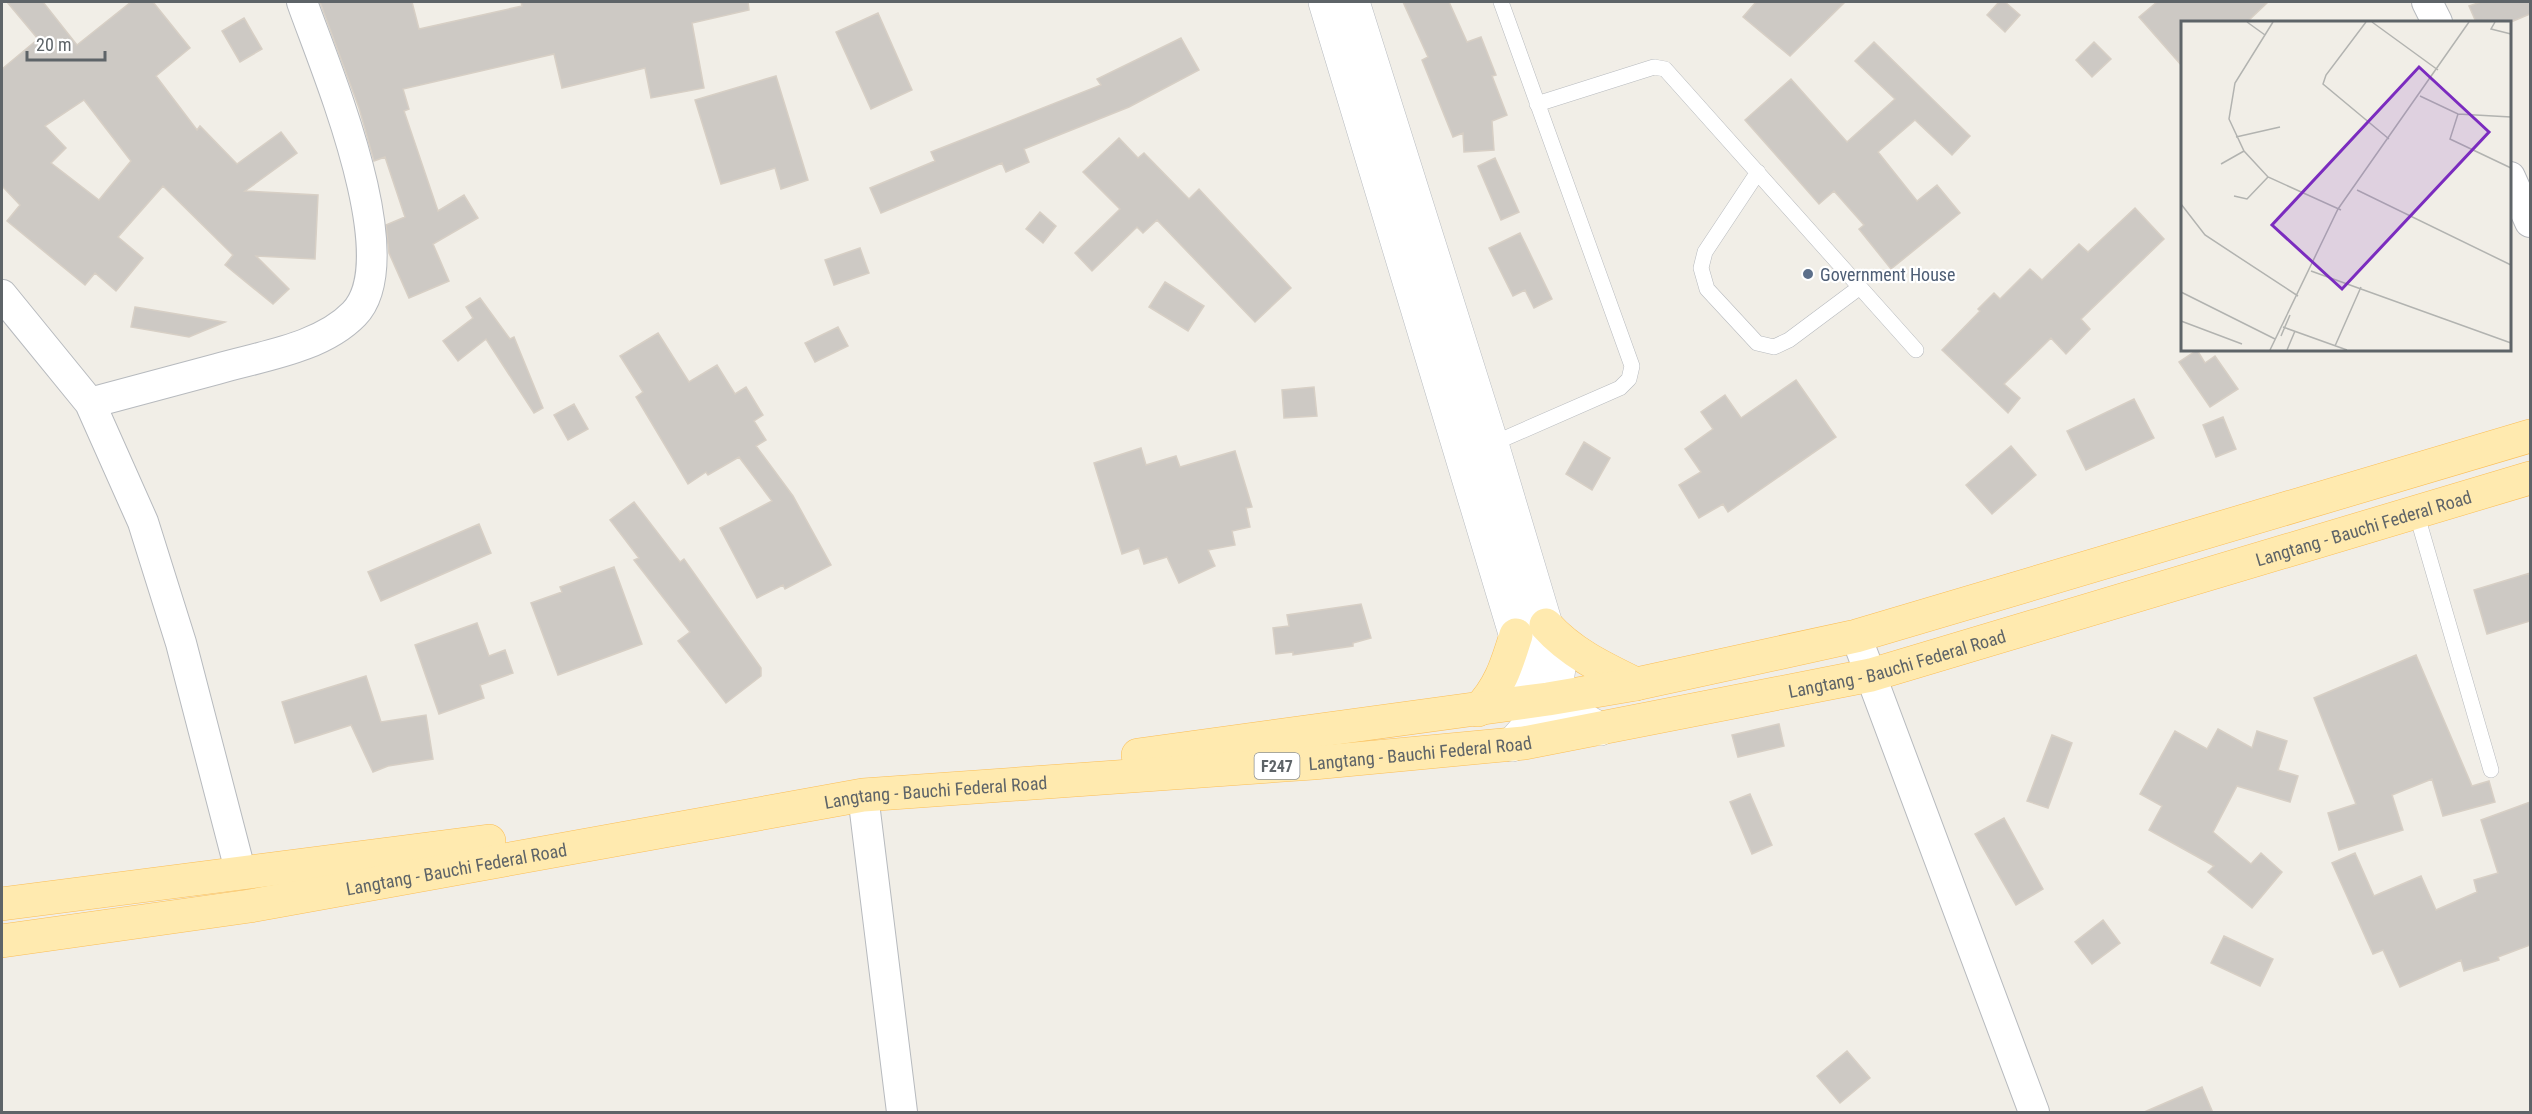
<svg xmlns="http://www.w3.org/2000/svg" width="2532" height="1114" viewBox="0 0 2532 1114" font-family="'Roboto Condensed',sans-serif">
<style>
.building{fill:#cdc9c4;stroke:#d7cfc5;stroke-width:1.5;fill-rule:evenodd}
.lines{fill:none;stroke-linecap:round;stroke-linejoin:round}
.lane-casing{stroke:#b7babe;stroke-width:16}
.street-casing{stroke:#b7babe;stroke-width:32}
.secondary-casing{stroke:#b8bcc1;stroke-width:34}
.primary-casing{stroke:#fbbe56;stroke-width:34}
.lane{stroke:#fff;stroke-width:15}
.street{stroke:#fff;stroke-width:30}
.secondary{stroke:#fff;stroke-width:33}
.primary{stroke:#ffeaaf;stroke-width:33}
.service-dot{fill:#5c6f8a;stroke:#fff;stroke-width:2}
.labels{text-anchor:middle;dominant-baseline:central;stroke-width:4.5;stroke-linejoin:round;paint-order:stroke}
.shield{fill:#fff;stroke:#8e9295;stroke-width:1.5}
.shield-label{font-size:16px;font-weight:bold;fill:#5e6468}
.service-label{font-size:18px;fill:#4e5e75;stroke:#fff;text-anchor:start}
.street-label{font-size:18px;fill:#5e6468;stroke:#fff}
.inset-road{fill:none;stroke:#b2b3b0;stroke-width:1.5}
.view{fill:#7b2cbf;fill-opacity:0.15;stroke:#7b2cbf;stroke-width:3}
.inset-edge{fill:none;stroke:#5e6468;stroke-width:3}
</style>
<rect width="100%" height="100%" fill="#f1eee7"/>
<!-- building -->
<path class="building" d="M 7,2 L 43,2 L 77,45 L 131,2 L 153,2 L 190,48 L 156,76 L 197,130 L 200,126 L 237,164 L 281,132 L 297,153 L 245,191 L 318,195 L 315,259 L 256,256 L 289,289 L 273,304 L 225,265 L 233,255 L 163,186 L 118,237 L 143,258 L 116,291 L 95,273 L 85,285 L 7,221 L 20,205 L 2,186 L 2,69 L 38,39 ZM 84,100 L 131,161 L 99,200 L 51,163 L 66,148 L 45,126 Z
M 320,2 L 412,2 L 419,29 L 522,6 L 521,2 L 748,2 L 749,10 L 692,23 L 704,88 L 651,98 L 645,68 L 562,88 L 554,54 L 403,89 L 409,109 L 404,111 L 438,211 L 464,195 L 478,218 L 433,244 L 449,281 L 409,298 L 389,253 L 386,225 L 405,217 L 385,157 L 374,161 L 359,108 Z
M 1403,2 L 1449,2 L 1467,42 L 1481,37 L 1496,75 L 1492,76 L 1507,115 L 1492,121 L 1494,150 L 1464,152 L 1463,133 L 1453,137 L 1422,60 L 1428,57 Z
M 1756,2 L 1845,2 L 1790,56 L 1743,17 Z
M 1999,2 L 2005,2 L 2020,15 L 2005,32 L 1987,15 Z
M 2157,2 L 2268,2 L 2247,22 L 2182,22 L 2182,66 L 2139,17 Z
M 2481,2 L 2530,2 L 2530,14 L 2511,22 L 2476,22 L 2469,6 Z
M 878,13 L 912,90 L 871,109 L 836,32 Z
M 244,18 L 262,49 L 240,62 L 222,31 Z
M 1181,38 L 1199,70 L 1129,107 L 1024,149 L 1029,162 L 1006,172 L 1002,163 L 881,213 L 870,188 L 935,161 L 931,152 L 1101,85 L 1097,79 Z
M 1874,42 L 1970,136 L 1952,155 L 1915,120 L 1878,152 L 1917,201 L 1937,185 L 1960,213 L 1891,269 L 1859,229 L 1864,225 L 1834,191 L 1819,204 L 1745,120 L 1791,79 L 1847,142 L 1895,99 L 1855,61 Z
M 2094,42 L 2111,59 L 2092,77 L 2076,60 Z
M 776,76 L 808,180 L 781,189 L 775,168 L 721,184 L 695,100 Z
M 1119,138 L 1138,158 L 1144,153 L 1189,199 L 1199,189 L 1291,288 L 1255,322 L 1157,220 L 1143,233 L 1137,227 L 1092,271 L 1075,253 L 1120,209 L 1083,172 Z
M 1495,158 L 1519,212 L 1501,220 L 1478,166 Z
M 2135,208 L 2164,239 L 2081,319 L 2090,329 L 2066,354 L 2051,338 L 2004,384 L 2020,398 L 2008,413 L 1942,350 L 1980,311 L 1978,309 L 1994,293 L 2000,299 L 2030,269 L 2042,280 L 2079,244 L 2088,252 Z
M 1040,212 L 1056,226 L 1043,243 L 1026,229 Z
M 1520,233 L 1552,299 L 1534,308 L 1525,290 L 1513,296 L 1489,248 Z
M 860,248 L 869,273 L 834,285 L 825,260 Z
M 1165,282 L 1204,306 L 1188,331 L 1149,307 Z
M 480,298 L 510,339 L 514,337 L 543,408 L 534,413 L 486,339 L 458,361 L 443,341 L 473,318 L 466,307 Z
M 135,307 L 225,322 L 189,337 L 131,327 Z
M 838,327 L 848,346 L 815,362 L 805,343 Z
M 658,333 L 689,382 L 717,365 L 735,394 L 746,387 L 763,415 L 754,421 L 766,440 L 756,446 L 793,496 L 831,565 L 785,589 L 783,585 L 757,598 L 720,528 L 772,501 L 739,457 L 708,475 L 706,472 L 688,484 L 636,397 L 643,392 L 620,356 Z
M 2197,350 L 2205,363 L 2215,356 L 2238,389 L 2210,407 L 2179,362 Z
M 1796,380 L 1836,437 L 1728,512 L 1723,504 L 1699,518 L 1679,485 L 1701,472 L 1685,449 L 1713,429 L 1701,412 L 1725,395 L 1741,418 Z
M 1314,387 L 1317,416 L 1284,418 L 1282,390 Z
M 2134,399 L 2154,438 L 2086,470 L 2067,431 Z
M 574,404 L 588,429 L 568,440 L 554,415 Z
M 2223,417 L 2236,449 L 2216,457 L 2203,425 Z
M 1584,442 L 1610,458 L 1592,490 L 1566,474 Z
M 2011,446 L 2036,475 L 1992,514 L 1966,485 Z
M 1141,448 L 1146,465 L 1176,456 L 1180,467 L 1235,451 L 1252,507 L 1246,508 L 1250,527 L 1232,531 L 1235,545 L 1208,550 L 1215,566 L 1179,583 L 1167,557 L 1144,564 L 1139,548 L 1122,554 L 1094,463 Z
M 634,502 L 680,562 L 684,559 L 761,668 L 761,676 L 726,703 L 678,641 L 690,632 L 634,560 L 639,558 L 610,520 Z
M 479,524 L 491,553 L 381,601 L 368,572 Z
M 614,567 L 642,644 L 558,675 L 531,603 L 562,592 L 560,587 Z
M 2530,573 L 2530,621 L 2487,634 L 2474,590 Z
M 1361,604 L 1371,638 L 1353,643 L 1353,646 L 1293,655 L 1293,652 L 1276,654 L 1273,628 L 1289,626 L 1287,615 Z
M 477,623 L 489,656 L 505,650 L 513,673 L 480,685 L 484,698 L 439,714 L 415,645 Z
M 2416,655 L 2472,786 L 2489,781 L 2495,802 L 2443,816 L 2432,779 L 2392,795 L 2403,830 L 2339,850 L 2328,813 L 2356,804 L 2314,698 Z
M 366,676 L 381,722 L 426,715 L 433,759 L 388,766 L 373,772 L 351,725 L 295,743 L 282,702 Z
M 1779,724 L 1784,746 L 1738,757 L 1732,735 Z
M 2218,729 L 2252,748 L 2257,731 L 2287,741 L 2278,770 L 2298,776 L 2290,802 L 2237,786 L 2213,832 L 2251,864 L 2261,853 L 2282,872 L 2252,908 L 2208,872 L 2214,866 L 2149,830 L 2162,806 L 2140,794 L 2175,731 L 2207,749 Z
M 2052,735 L 2072,743 L 2048,808 L 2027,801 Z
M 1750,794 L 1772,845 L 1752,854 L 1730,802 Z
M 2530,802 L 2530,945 L 2498,957 L 2499,960 L 2464,971 L 2461,960 L 2400,987 L 2383,950 L 2373,954 L 2332,863 L 2355,853 L 2374,896 L 2421,876 L 2436,910 L 2477,892 L 2474,880 L 2498,873 L 2481,820 Z
M 2004,818 L 2043,889 L 2016,905 L 1975,834 Z
M 2103,920 L 2120,943 L 2092,964 L 2075,942 Z
M 2224,936 L 2273,959 L 2260,986 L 2211,963 Z
M 1847,1051 L 1870,1078 L 1840,1103 L 1817,1076 Z
M 2202,1087 L 2213,1113 L 2142,1113 Z"/>
<g class="lines">
<defs>
<path id="lane" d="M 1537,104 L 1654,67 L 1665,69 L 1916,350
M 1758,172 L 1705,252 L 1701,268 L 1707,289 L 1757,343 L 1774,347 L 1789,340 L 1860,287
M 1492,444 L 1620,388 L 1629,379 L 1632,366 L 1501,2
M 2416,512 L 2491,770"/>
<path id="street" d="M 2427,2 L 2437,22
M 2510,177 L 2530,222
M 2,295 L 90,403 L 143,522 L 181,643 L 241,874
M 90,403 C 132,392 175,380 217,369 C 262,356 321,348 354,314 C 408,259 324,65 302,2
M 1856,636 L 2034,1112
M 863,795 L 902,1112"/>
<path id="secondary" d="M 1325,2 L 1529,680 L 1548,699 L 1600,729
M 1353,2 L 1492,444 L 1559,668 C 1557,699 1531,722 1512,745"/>
<g id="primary">
<path d="M 1546,625 C 1571,653 1603,668 1636,684"/>
<path d="M 1478,710 C 1500,688 1507,664 1516,635"/>
<path d="M 1138,755 L 1548,699 L 1636,684 L 1856,636 L 2530,436"/>
<path d="M 2,904 L 489,841"/>
<path id="s1" d="M 2,941 L 250,906 L 863,795 L 1313,763 L 1524,743 L 1871,675 L 2530,478"/>
</g>
</defs>
<!-- lane casing -->
<use href="#lane" class="lane-casing"/>
<!-- street casing -->
<use href="#street" class="street-casing"/>
<!-- secondary casing -->
<use href="#secondary" class="secondary-casing"/>
<!-- primary casing -->
<use href="#primary" class="primary-casing"/>
<!-- lane -->
<use href="#lane" class="lane"/>
<!-- street -->
<use href="#street" class="street"/>
<!-- secondary -->
<use href="#secondary" class="secondary"/>
<!-- primary -->
<use href="#primary" class="primary"/>
</g>
<!-- markers -->
<circle class="service-dot" cx="1808" cy="274" r="6"/>
<g class="labels">
<!-- shield labels -->
<rect class="shield" x="1254.5" y="753" width="45" height="26" rx="4.5"/>
<g class="shield-label">
<text x="1277" y="766">F247</text>
</g>
<!-- service labels -->
<g class="service-label">
<text x="1820" y="274">Government House</text>
</g>
<!-- street labels -->
<g class="street-label">
<text stroke="none"><textPath href="#s1" startOffset="2404">Langtang - Bauchi Federal Road</textPath></text>
<text stroke="none"><textPath href="#s1" startOffset="1918">Langtang - Bauchi Federal Road</textPath></text>
<text stroke="none"><textPath href="#s1" startOffset="1432">Langtang - Bauchi Federal Road</textPath></text>
<text stroke="none"><textPath href="#s1" startOffset="946">Langtang - Bauchi Federal Road</textPath></text>
<text stroke="none"><textPath href="#s1" startOffset="460">Langtang - Bauchi Federal Road</textPath></text>
</g>
</g>
<!-- overview -->
<g transform="translate(2181 21)">
<rect width="330" height="330" fill="#f1eee7"/>
<path class="inset-road" d="M 66,1 L 84,14M 92,1 L 54,62 L 48,98 L 63,130 L 87,156 L 160,189M 185,1 L 145,54 L 142,63 L 208,118M 191,1 L 257,49M 314,1 L 310,8 L 330,13M 239,75 L 277,93 L 330,96M 277,93 L 269,118 L 330,147M 55,116 L 99,106M 40,143 L 63,130M 176,169 L 330,244M 53,175 L 66,178 L 87,156M 0,183 L 24,214 L 117,275M 130,250 L 330,322M 0,271 L 94,318M 0,300 L 61,323M 102,306 L 166,329M 100,315 L 109,294M 154,325 L 180,266M 89,329 L 157,188 L 288,1M 106,329 L 114,310"/>
<path class="view" d="M 238,46 L 308,111 L 161,268 L 91,204 Z"/>
<rect width="330" height="330" class="inset-edge"/>
</g>
<!-- border -->
<rect width="2532" height="1114" fill="none" stroke="#5e6468" stroke-width="6"/>
<!-- scale -->
<path d="M27 51v9h78v-9" fill="none" stroke="#5e6468" stroke-width="3"/>
<text x="36" y="51" font-size="18" fill="#5e6468" stroke="#ffffff" stroke-width="4.5" paint-order="stroke">20 m</text>
</svg>
